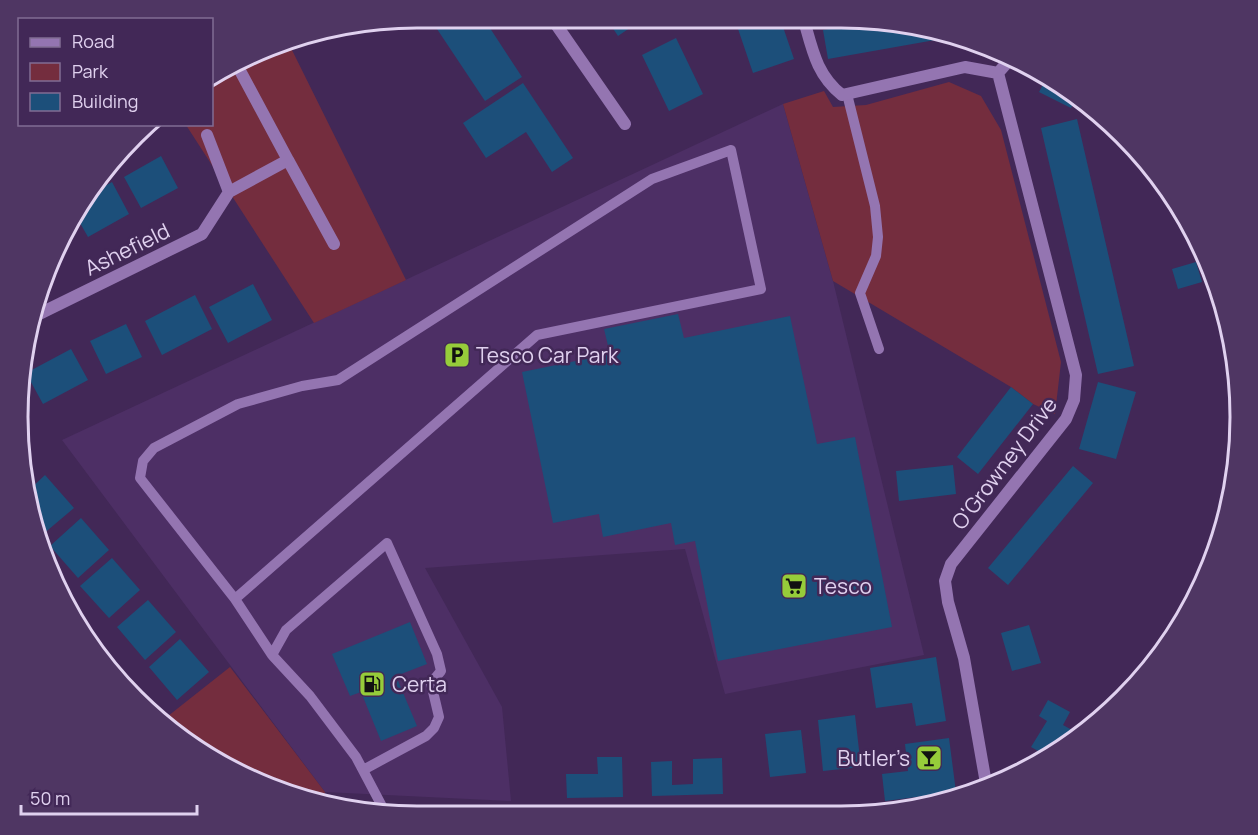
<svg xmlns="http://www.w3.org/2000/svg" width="1258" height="835" viewBox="0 0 1258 835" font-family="Manrope,sans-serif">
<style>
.built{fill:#4d2f65}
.green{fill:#742d3e}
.building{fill:#1c4f7a}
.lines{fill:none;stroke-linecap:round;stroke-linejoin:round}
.service{stroke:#9475b1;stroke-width:10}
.minor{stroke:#9475b1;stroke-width:12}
.labels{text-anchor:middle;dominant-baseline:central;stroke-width:5;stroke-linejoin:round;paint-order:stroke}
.street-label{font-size:21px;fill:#e0d1ef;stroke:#422857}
.poi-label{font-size:21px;fill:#e0d1ef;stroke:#422857;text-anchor:start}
.rim{fill:none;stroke:#e0d1ef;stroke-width:3}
</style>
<rect width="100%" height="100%" fill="#422857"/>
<!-- built -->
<path class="built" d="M 783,104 L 833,281 L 924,655 L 725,694 L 685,549 L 425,568 L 502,707 L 511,801 L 325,792 L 62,440 Z"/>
<!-- green -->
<path class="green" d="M 287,40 L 406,280 L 314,323 L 186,125 L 212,124 L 212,78 Z
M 949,82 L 981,96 L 1001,130 L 1061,362 L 1055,414 L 1033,404 L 1011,387 L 833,281 L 783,104 L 824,91 L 833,107 L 866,105 Z
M 230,667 L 325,792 L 322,803 L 241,776 L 163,720 Z"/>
<!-- building -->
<path class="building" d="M 447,18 L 484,19 L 522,77 L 485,101 L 435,26 Z
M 608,21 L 640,21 L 618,36 Z
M 736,23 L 782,24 L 794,59 L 753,73 Z
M 850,25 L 918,26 L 952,37 L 828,59 L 823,30 Z
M 676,38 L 703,94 L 669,111 L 642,55 Z
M 1046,79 L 1075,101 L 1071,108 L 1039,92 Z
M 523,83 L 573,158 L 552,172 L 526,132 L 486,158 L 463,123 Z
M 1077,119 L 1134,366 L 1098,374 L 1041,128 Z
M 161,156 L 178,188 L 141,208 L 124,177 Z
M 112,182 L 129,214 L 88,237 L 76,216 L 89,195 Z
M 1196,262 L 1202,282 L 1178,289 L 1172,269 Z
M 253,284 L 272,320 L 228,343 L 209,307 Z
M 195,295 L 212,329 L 162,355 L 145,321 Z
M 678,314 L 684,338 L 790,316 L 817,444 L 855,437 L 892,627 L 718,661 L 695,541 L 675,545 L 671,523 L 603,537 L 599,514 L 553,523 L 522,372 L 610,354 L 604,329 Z
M 126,324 L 142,357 L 106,374 L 90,341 Z
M 71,349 L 88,380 L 43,404 L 26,373 Z
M 1098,382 L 1136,392 L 1116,459 L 1079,449 Z
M 1011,387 L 1033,404 L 978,474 L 957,457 Z
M 19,395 L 30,411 L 21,417 Z
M 953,465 L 956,494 L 899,501 L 896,471 Z
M 1073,466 L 1093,483 L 1008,585 L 988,568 Z
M 45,475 L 74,508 L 42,535 L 26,493 Z
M 81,518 L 109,550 L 78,578 L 50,546 Z
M 112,558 L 140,590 L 109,618 L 80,586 Z
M 1194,599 L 1180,626 L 1172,618 Z
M 148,600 L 176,632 L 145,660 L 117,627 Z
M 410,622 L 427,664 L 396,676 L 417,726 L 381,741 L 361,692 L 350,696 L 332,654 Z
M 1029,625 L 1041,663 L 1012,671 L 1001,633 Z
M 180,639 L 209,672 L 177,700 L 149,667 Z
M 936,657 L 946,721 L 916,726 L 912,703 L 876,708 L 870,668 Z
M 1048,700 L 1070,712 L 1063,725 L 1079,734 L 1063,749 L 1049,757 L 1031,747 L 1047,721 L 1039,716 Z
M 855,715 L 861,767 L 823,771 L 818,720 Z
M 801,730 L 806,773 L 770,777 L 765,734 Z
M 949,738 L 956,792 L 885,801 L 882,774 L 908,771 L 905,744 Z
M 597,757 L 622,757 L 623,797 L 567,798 L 566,774 L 598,774 Z
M 722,758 L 723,794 L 652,796 L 651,762 L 672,761 L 672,785 L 693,784 L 693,759 Z"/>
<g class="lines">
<!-- service -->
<path class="service" d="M 847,94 L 875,206 L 878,237 L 876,256 L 860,293 L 879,349
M 1203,252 L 1208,275 L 1219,295
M 1212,556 L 1215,554
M 235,599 L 537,335 L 761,289 L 731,150 L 652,179 L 338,380 L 302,386 L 238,404 L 154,448 L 143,461 L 140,478 L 235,599 L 272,655 L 310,696 L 356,757 L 384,810
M 272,655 L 286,630 L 387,543 L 437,654 L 441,671 L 431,683 L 439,717 L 434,728 L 426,736 L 363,770"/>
<!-- minor -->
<path class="minor" d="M 553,20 L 625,124
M 805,24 C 813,53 818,76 842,95 L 965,67 L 998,73
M 237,65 L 288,160
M 998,73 L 1012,57
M 229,192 L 288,160 L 334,244
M 37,315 L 202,234 L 229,192 L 207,135
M 987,789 L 964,658 L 948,602 L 945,581 L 951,564 L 1066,419 L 1074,400 L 1076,375 L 998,73"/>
</g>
<!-- icons -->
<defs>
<symbol id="parking-square" viewBox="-11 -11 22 22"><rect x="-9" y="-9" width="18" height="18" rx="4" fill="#96cc3a" stroke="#422857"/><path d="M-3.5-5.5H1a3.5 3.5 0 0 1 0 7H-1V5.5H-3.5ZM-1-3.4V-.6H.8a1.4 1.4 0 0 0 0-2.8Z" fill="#111"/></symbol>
<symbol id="supermarket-square" viewBox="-11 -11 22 22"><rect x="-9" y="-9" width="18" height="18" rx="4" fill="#96cc3a" stroke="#422857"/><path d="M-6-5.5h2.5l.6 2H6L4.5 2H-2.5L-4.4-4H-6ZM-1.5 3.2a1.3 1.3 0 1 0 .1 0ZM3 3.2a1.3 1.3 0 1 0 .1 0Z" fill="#111"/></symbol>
<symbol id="fuel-square" viewBox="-11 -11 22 22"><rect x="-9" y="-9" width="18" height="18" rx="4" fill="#96cc3a" stroke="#422857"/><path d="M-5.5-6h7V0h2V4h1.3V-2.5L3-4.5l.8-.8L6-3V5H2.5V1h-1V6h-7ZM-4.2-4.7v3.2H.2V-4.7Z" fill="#111"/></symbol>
<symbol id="bar-square" viewBox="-11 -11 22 22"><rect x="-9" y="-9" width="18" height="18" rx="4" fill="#96cc3a" stroke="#422857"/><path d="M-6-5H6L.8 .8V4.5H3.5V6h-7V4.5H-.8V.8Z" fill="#111"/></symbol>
</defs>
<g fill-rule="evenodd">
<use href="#parking-square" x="442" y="340" width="30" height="30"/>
<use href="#supermarket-square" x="779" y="571" width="30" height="30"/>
<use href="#fuel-square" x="357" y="669" width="30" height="30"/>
<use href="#bar-square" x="914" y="743" width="30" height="30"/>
</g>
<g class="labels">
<!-- street labels -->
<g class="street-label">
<text transform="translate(127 249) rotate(-26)">Ashefield</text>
<text transform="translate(1004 463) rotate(-53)">O'Growney Drive</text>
</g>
<!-- poi labels -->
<g class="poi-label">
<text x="476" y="355">Tesco Car Park</text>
<text x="814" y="586">Tesco</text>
<text x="392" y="684">Certa</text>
<text x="910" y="758" text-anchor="end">Butler’s</text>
</g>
</g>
<!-- crop -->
<path d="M0 0H1258V835H0ZM417 28H841A389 389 0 0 1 1230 417V417A389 389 0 0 1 841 806H417A389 389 0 0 1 28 417V417A389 389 0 0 1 417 28Z" fill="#4f3663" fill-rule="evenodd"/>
<path class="rim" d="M417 28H841A389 389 0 0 1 1230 417V417A389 389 0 0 1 841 806H417A389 389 0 0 1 28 417V417A389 389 0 0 1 417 28Z"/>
<!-- legend -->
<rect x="18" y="18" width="195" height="108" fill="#422857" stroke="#816c94" stroke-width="1.5"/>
<rect x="30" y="38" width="30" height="9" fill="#9475b1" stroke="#816c94" stroke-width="1.5"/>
<text x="72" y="48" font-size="18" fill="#e0d1ef">Road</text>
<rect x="30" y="63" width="30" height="18" fill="#742d3e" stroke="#816c94" stroke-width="1.5"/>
<text x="72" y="78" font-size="18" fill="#e0d1ef">Park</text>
<rect x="30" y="93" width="30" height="18" fill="#1c4f7a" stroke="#816c94" stroke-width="1.5"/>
<text x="72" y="108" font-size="18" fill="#e0d1ef">Building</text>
<!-- scale -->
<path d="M21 805v9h176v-9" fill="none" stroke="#e0d1ef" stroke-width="3"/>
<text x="30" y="805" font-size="18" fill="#e0d1ef" stroke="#422857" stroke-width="4.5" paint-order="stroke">50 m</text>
</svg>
